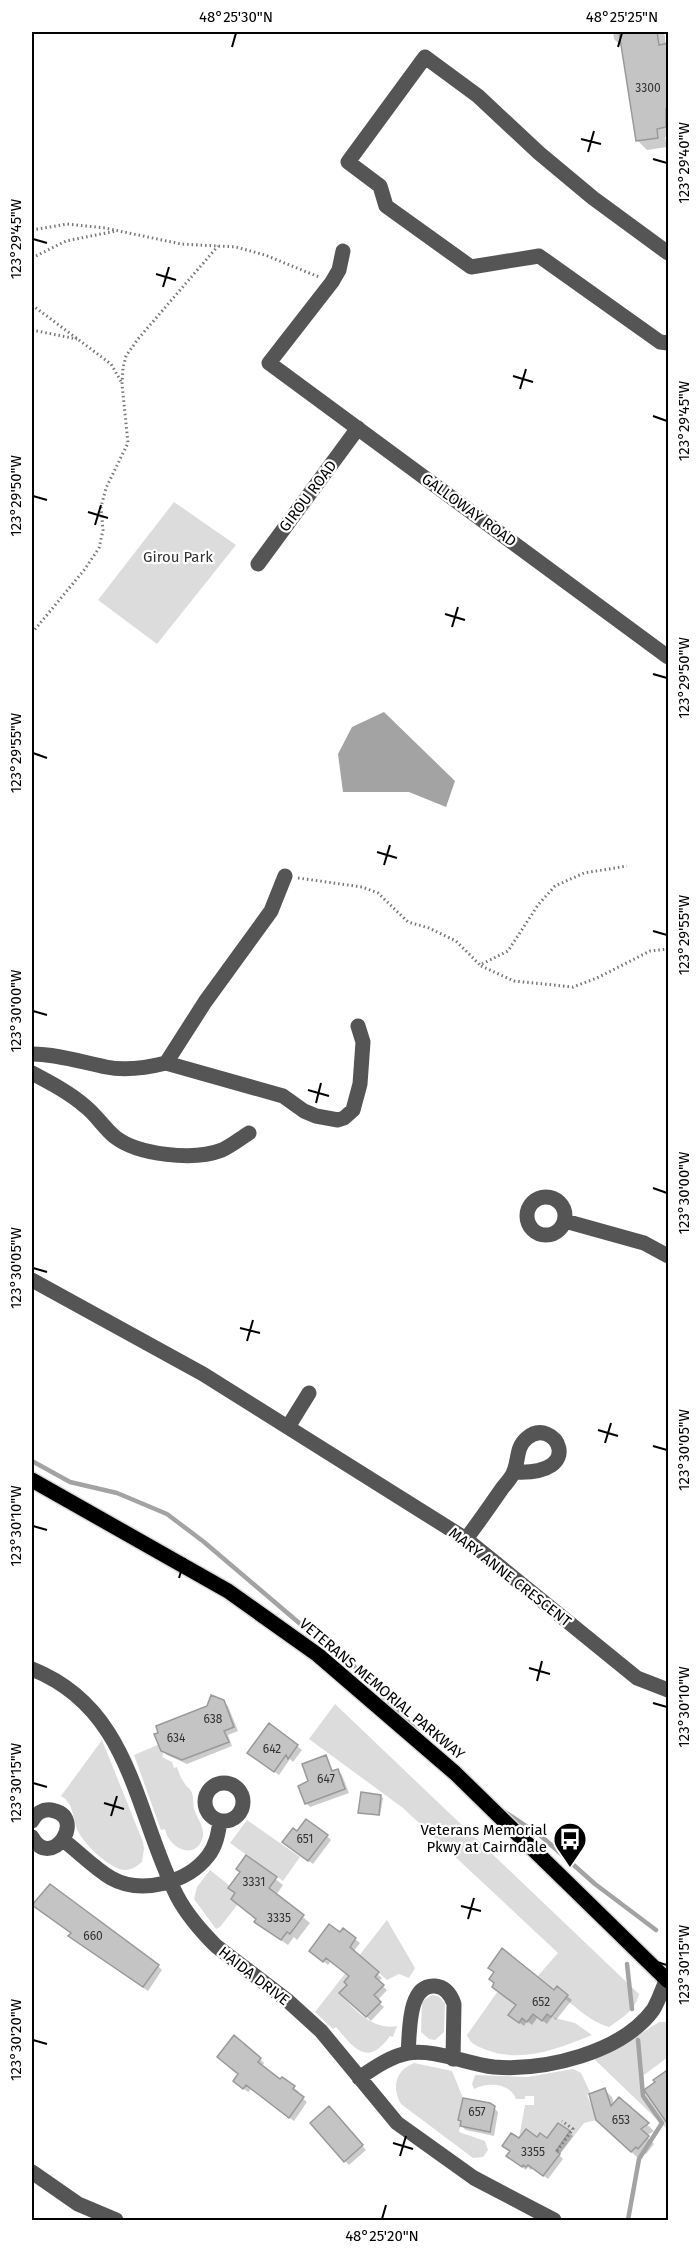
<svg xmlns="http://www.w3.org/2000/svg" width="700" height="2252" viewBox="0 0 700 2252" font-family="'Fira Sans',sans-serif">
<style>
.green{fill:#dcdcdc}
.water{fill:#a3a3a3}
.shadow{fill:#0003}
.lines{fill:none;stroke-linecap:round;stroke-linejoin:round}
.stream{stroke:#a3a3a3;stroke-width:4.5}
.building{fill:#c4c4c4;stroke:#999;stroke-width:1.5}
.major-casing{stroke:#dbdbdb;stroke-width:18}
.path{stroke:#777;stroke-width:3;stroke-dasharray:1.5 3;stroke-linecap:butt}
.minor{stroke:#555;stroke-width:15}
.major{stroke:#000;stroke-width:15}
.ticks{fill:none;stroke:#000;stroke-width:2}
.labels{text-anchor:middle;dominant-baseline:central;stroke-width:4.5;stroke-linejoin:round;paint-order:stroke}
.number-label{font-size:12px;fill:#313131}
.street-label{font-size:15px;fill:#000;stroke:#fff}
.park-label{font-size:15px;fill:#333;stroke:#fff}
.poi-label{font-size:15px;fill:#000;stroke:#fff;text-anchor:end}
.neatline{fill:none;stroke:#000;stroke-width:2}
.ticks-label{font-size:15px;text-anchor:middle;fill:#000}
</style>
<rect width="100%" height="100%" fill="#fff"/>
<!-- green -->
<path class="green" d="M 174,502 L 236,545 L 157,644 L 98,600 Z
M 335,1704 L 639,1994 C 635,2011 623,2017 609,2027 C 591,2022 580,2010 565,1999 L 568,1994 L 557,1987 L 554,1990 L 537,1977 L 558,1953 L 403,1808 L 309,1739 Z
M 102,1740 L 143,1842 L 144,1849 L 142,1862 C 137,1866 132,1870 125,1870 C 111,1870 85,1845 79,1833 C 72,1820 75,1804 61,1796 Z
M 160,1744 L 163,1754 L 162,1757 L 172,1762 L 174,1768 L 177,1767 C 179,1773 181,1779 185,1784 C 188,1789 188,1786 191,1791 C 194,1796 193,1804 194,1809 C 197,1818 204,1826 203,1836 C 198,1861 169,1850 165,1829 L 161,1830 L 134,1755 Z
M 247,1820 L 300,1857 L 283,1881 L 230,1843 Z
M 210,1870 L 230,1886 L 235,1893 L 231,1900 L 238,1904 L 220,1927 L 216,1929 L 194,1899 L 197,1887 Z
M 387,1920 L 415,1968 L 409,1978 L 399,1974 L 387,1980 L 364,1960 L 344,1981 L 347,1985 L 339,1993 C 354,2009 373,2031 397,2026 L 393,2037 L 390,2036 C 367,2068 354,2048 336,2027 L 333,2029 L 315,2012 Z
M 498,1991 L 516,2005 L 509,2015 L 518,2023 L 522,2018 L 533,2014 L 542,2021 L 547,2014 L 551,2017 L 575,2023 L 592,2035 C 558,2049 520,2064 484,2049 C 476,2046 470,2043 467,2035 Z
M 433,1995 L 438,1996 L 445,2003 L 444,2032 L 435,2040 L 429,2039 L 421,2032 L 422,2003 L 425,1999 Z
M 659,2022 L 668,2022 L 668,2057 L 644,2075 L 644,2089 L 661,2114 L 668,2110 L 668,2130 L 591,2056 L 620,2047 Z
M 414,2063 L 452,2071 L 463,2098 L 459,2120 L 461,2121 L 459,2132 L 485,2141 L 488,2150 L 483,2157 L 473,2158 L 401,2104 C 391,2087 396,2070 414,2063 Z
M 573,2069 L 581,2073 L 591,2094 L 587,2095 L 597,2120 L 584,2123 L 560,2154 L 548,2145 L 551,2141 L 541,2133 L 537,2137 L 526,2129 L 519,2138 L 525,2105 L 534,2105 L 534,2096 L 525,2096 L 525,2099 L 516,2099 C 510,2083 488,2082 474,2089 L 472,2084 L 475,2075 L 527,2077 Z"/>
<!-- water -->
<path class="water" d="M 384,712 L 455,781 L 446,807 L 409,792 L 343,792 L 338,754 L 352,727 Z"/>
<!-- shadow -->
<path class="shadow" d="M 613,32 L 664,32 L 666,45 L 668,45 L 668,137 L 665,137 L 667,147 L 647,150 L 638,141 L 623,48 L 614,39 Z
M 223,1701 L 228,1706 L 238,1731 L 228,1735 L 232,1746 L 187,1764 L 167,1755 L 162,1751 Z
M 297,1746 L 302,1750 L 293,1762 L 290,1759 L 279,1775 L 249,1753 Z
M 325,1757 L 334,1772 L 338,1770 L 342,1775 L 349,1793 L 310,1807 L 306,1803 L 310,1782 Z
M 381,1796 L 383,1798 L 380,1816 L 360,1812 Z
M 297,1833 L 327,1836 L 331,1840 L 313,1864 L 289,1846 Z
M 247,1857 L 283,1885 L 276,1895 L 310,1923 L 297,1940 L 294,1937 L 288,1945 L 263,1928 L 256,1922 L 258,1920 L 233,1899 L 237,1894 Z
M 34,1905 L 158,1966 L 162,1970 L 148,1991 L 75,1941 L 70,1936 L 72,1934 Z
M 344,1930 L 360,1943 L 353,1952 L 382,1978 L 378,1982 L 387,1990 L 377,2001 L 384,2007 L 371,2021 L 341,1993 L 349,1985 L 351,1976 L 331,1961 L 328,1965 L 315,1955 Z
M 555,1992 L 567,1996 L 572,2000 L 556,2020 L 552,2017 L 547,2024 L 538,2017 L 532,2025 L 527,2021 L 524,2026 L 515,2019 Z
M 260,2059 L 264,2063 L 262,2067 L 280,2081 L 282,2079 L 294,2088 L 299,2092 L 297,2094 L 307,2102 L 294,2121 L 251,2089 L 248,2092 L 239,2085 Z
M 605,2090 L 612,2097 L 614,2105 L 620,2099 L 654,2131 L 646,2136 L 654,2144 L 646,2154 L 643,2152 L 638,2158 L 604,2127 Z
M 494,2108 L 498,2112 L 494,2136 L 466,2130 L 461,2126 L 462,2122 Z
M 333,2112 L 366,2150 L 349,2165 L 345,2161 Z
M 569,2132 L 573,2136 L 559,2155 L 563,2159 L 548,2179 L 533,2168 L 531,2170 L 528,2167 L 526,2170 L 512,2160 L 519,2140 L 547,2140 Z"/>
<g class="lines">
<!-- stream -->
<path class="stream" d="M 32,1461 L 70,1482 L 117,1493 L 167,1514 L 204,1542 L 305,1628 L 354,1666 L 417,1731
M 502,1810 L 541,1836 L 595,1884 L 656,1930
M 627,1964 L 632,2009
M 628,2220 L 639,2159 L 662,2123 L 643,2096 L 638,2040"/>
</g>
<!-- building -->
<path class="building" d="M 619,32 L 657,32 L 659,45 L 669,43 L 669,109 L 666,109 L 666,127 L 657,129 L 658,138 L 636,141 Z
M 211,1695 L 224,1700 L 234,1727 L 224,1731 L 229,1742 L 182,1760 L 161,1751 L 154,1734 L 158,1733 L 156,1726 L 207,1706 Z
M 269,1723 L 298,1745 L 288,1759 L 286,1755 L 274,1772 L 247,1753 Z
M 326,1755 L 332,1771 L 338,1769 L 345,1789 L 305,1804 L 298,1786 L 308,1781 L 302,1764 Z
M 361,1792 L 381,1795 L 379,1815 L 358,1813 Z
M 306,1819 L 328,1835 L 308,1861 L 282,1842 L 293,1828 L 297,1831 Z
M 246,1855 L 277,1877 L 269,1888 L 304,1915 L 290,1934 L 287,1932 L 281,1940 L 254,1922 L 256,1919 L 231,1899 L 235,1893 L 228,1888 L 240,1872 L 236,1869 Z
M 50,1884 L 159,1965 L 143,1987 L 68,1936 L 71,1933 L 32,1905 Z
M 329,1924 L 340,1932 L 343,1928 L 356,1938 L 350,1947 L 379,1972 L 375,1977 L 384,1985 L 374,1995 L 381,2002 L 366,2017 L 339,1993 L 347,1985 L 344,1982 L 349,1976 L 326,1958 L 323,1962 L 309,1951 Z
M 502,1948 L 554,1990 L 557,1986 L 568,1995 L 551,2017 L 547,2014 L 542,2021 L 533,2014 L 527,2022 L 522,2018 L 519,2023 L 508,2015 L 516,2005 L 492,1987 L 494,1983 L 489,1979 L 494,1972 L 488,1968 Z
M 234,2035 L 261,2058 L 258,2062 L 280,2079 L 282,2077 L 295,2086 L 293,2089 L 304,2097 L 289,2118 L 246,2085 L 243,2089 L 233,2081 L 238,2074 L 217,2057 Z
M 669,2069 L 669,2126 L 644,2090 L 655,2082 L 653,2080 Z
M 605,2088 L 611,2106 L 619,2097 L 649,2123 L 641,2129 L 649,2136 L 638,2149 L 636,2147 L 631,2152 L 596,2120 L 589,2094 Z
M 463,2098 L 490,2103 L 495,2106 L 490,2132 L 460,2126 L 461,2121 L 458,2120 Z
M 329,2106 L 363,2145 L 344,2162 L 310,2123 Z
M 558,2123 L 570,2131 L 556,2151 L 560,2154 L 543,2176 L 528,2165 L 526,2167 L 523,2165 L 522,2167 L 506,2156 L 510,2151 L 502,2146 L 511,2133 L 519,2138 L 526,2129 L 537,2137 L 540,2133 L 547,2138 Z"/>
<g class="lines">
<defs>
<path id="major" d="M 32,1480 L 228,1591 L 318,1655 L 455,1773 L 668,1981"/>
</defs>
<!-- major casing -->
<use href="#major" class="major-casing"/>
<!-- path -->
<path class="path" d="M 32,230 L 67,224 L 105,228 L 181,244 L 236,247 L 265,255 L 319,277
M 32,258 L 66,241 L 116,231
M 32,305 L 111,364 L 122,383
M 32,330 L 77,339
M 32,633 L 85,569 L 99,548 L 103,530 L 101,507 L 106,488 L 128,443 L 122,384 L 123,368 L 126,356 L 138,339 L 218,246
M 298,878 L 362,887 L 378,893 L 408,922 L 429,928 L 456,941 L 480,965 L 508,951 L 538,905 L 555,886 L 584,873 L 627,866
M 481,966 L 514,981 L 573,987 L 597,978 L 650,951 L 668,949
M 557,2151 L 573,2129 L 562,2121"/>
<!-- minor -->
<path class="minor" d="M 343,251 L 339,270 L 332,282 L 269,363 L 668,657
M 668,253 L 593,198 L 539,153 L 478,96 L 425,57 L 348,162 L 380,186 L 386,206 L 471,267 L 539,256 L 660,342 L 668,343
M 258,564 L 358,428
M 32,1054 C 57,1054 81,1062 106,1067 C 126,1071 146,1068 166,1063 L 283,1096 L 304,1111 L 316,1116 L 338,1120 L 344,1118 L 353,1110 L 360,1084 L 363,1042 L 358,1026
M 166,1063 L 205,1002 L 271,911 L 285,876
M 32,1073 C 51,1083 70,1093 86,1107 C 97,1116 104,1128 115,1137 C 138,1155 194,1161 222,1150 C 231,1146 241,1138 249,1133
M527 1216a19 19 0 1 1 38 0a19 19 0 1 1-38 0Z
M 565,1221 L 644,1243 L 668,1256
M 32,1280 L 203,1374 L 466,1539 L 637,1678 L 668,1690
M 288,1427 L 309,1393
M 466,1539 C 478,1523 490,1506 501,1490 C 505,1484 512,1478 514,1471 C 519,1459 516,1447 527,1438 C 554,1415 589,1476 514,1472
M 32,1669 C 132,1709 134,1811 177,1896 C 187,1915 201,1931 216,1946 L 288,2001 L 321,2031 L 397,2123 L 474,2178 L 554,2220
M205 1802a19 19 0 1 1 38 0a19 19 0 1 1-38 0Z
M 32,1821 C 36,1813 43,1809 51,1810 C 89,1816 51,1872 32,1837
M 63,1840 C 79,1852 94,1868 111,1878 C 141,1895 187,1883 208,1856 C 216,1846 218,1834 220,1822
M 408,2053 C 410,2034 407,1984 435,1986 C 446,1987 451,1995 454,2004 L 453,2059
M 359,2078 C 374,2068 391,2056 408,2053 C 436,2049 467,2064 494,2067 C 545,2071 621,2053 653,2010 C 659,2000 663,1987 668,1976
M 32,2172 L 78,2204 L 116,2220"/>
<!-- major -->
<use href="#major" class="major"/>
</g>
<!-- ticks -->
<path class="ticks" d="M 232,47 L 236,33M 618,47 L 622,33M 581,139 L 601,144M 588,152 L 594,131M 653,159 L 667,163M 33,239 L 47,243M 156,274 L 176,280M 163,287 L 169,267M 513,376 L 533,382M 520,389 L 526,369M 653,416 L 667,421M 33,496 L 47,500M 88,512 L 108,518M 95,525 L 101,505M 445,614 L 465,620M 452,627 L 458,607M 653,674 L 667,678M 33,753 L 47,758M 377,852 L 397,858M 384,865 L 390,845M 653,931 L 667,935M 33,1011 L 47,1015M 308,1090 L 329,1096M 316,1103 L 321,1083M 653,1188 L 667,1193M 33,1268 L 47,1272M 240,1328 L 260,1333M 247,1341 L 253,1320M 598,1430 L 618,1436M 605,1443 L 611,1423M 653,1446 L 667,1450M 33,1526 L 47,1530M 172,1565 L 192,1571M 179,1578 L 185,1558M 529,1668 L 550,1674M 537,1681 L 542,1661M 653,1703 L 667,1707M 33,1783 L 47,1787M 104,1803 L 124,1809M 111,1816 L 117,1796M 461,1906 L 481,1911M 468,1919 L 474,1898M 653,1961 L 667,1965M 33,2040 L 47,2044M 393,2143 L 413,2149M 400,2156 L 406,2136M 382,2219 L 386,2205"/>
<!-- icons -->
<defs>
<symbol id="bus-pin" viewBox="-11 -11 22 30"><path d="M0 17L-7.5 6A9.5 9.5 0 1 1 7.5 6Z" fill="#000" stroke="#fff"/><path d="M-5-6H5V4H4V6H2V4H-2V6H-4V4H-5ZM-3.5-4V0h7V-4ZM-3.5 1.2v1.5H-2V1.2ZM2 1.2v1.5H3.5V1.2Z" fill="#fff"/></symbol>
</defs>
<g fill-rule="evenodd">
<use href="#bus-pin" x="551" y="1820" width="38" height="52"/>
</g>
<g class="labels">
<!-- number labels -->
<g class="number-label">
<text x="648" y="88">3300</text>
<text x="213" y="1719">638</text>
<text x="176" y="1738">634</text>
<text x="272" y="1749">642</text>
<text x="326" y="1779">647</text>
<text x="305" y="1839">651</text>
<text x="254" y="1882">3331</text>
<text x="279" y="1918">3335</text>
<text x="93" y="1936">660</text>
<text x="541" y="2002">652</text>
<text x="477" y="2112">657</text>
<text x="621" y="2120">653</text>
<text x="533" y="2152">3355</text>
</g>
<!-- street labels -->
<g class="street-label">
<text transform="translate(308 496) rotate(-53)">GIROU ROAD</text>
<text transform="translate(469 510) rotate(36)">GALLOWAY ROAD</text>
<text transform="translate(510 1577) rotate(38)">MARY ANNE CRESCENT</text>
<text transform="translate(382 1689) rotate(40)">VETERANS MEMORIAL PARKWAY</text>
<text transform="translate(254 1976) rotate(38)">HAIDA DRIVE</text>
</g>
<!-- park labels -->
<g class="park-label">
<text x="178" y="557">Girou Park</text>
</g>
<!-- poi labels -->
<g class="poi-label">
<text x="547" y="1830">Veterans Memorial<tspan x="547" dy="17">Pkwy at Cairndale</tspan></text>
</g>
</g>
<!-- border -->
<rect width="700" height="2252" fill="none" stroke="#ffffff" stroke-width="66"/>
<rect x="33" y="33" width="634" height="2186" class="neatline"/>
<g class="ticks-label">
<text x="236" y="22">48°25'30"N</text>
<text x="622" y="22">48°25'25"N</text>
<text transform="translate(684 163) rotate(-90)" y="5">123°29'40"W</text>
<text transform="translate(16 239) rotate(-90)" y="5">123°29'45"W</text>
<text transform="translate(684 421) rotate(-90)" y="5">123°29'45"W</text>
<text transform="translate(16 496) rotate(-90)" y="5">123°29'50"W</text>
<text transform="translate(684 678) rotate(-90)" y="5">123°29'50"W</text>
<text transform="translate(16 753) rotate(-90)" y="5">123°29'55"W</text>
<text transform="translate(684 935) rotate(-90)" y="5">123°29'55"W</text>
<text transform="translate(16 1011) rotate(-90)" y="5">123°30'00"W</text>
<text transform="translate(684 1193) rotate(-90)" y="5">123°30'00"W</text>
<text transform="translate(16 1268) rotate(-90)" y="5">123°30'05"W</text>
<text transform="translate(684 1450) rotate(-90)" y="5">123°30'05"W</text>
<text transform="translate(16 1526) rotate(-90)" y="5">123°30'10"W</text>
<text transform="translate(684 1707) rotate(-90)" y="5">123°30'10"W</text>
<text transform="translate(16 1783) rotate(-90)" y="5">123°30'15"W</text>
<text transform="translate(684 1965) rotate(-90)" y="5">123°30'15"W</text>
<text transform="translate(16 2040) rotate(-90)" y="5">123°30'20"W</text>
<text x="382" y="2241">48°25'20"N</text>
</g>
</svg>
